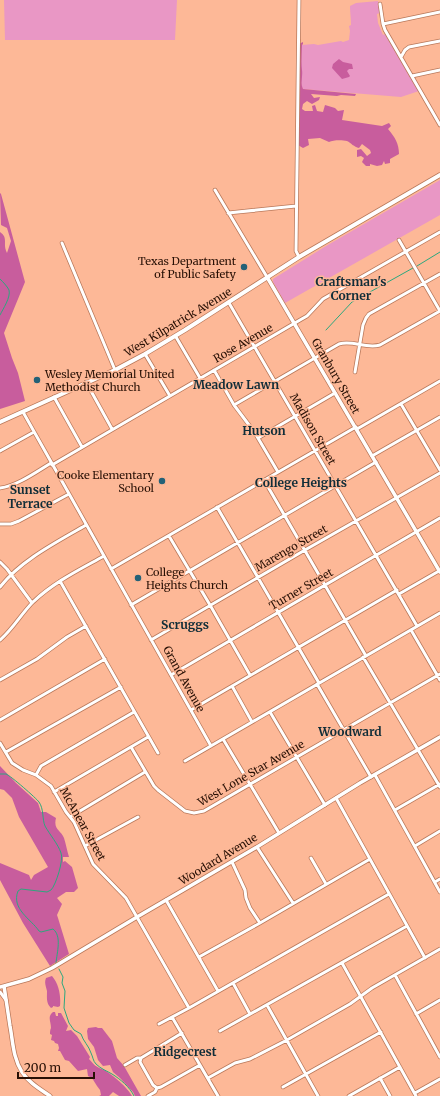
<svg xmlns="http://www.w3.org/2000/svg" width="440" height="1096" viewBox="0 0 440 1096" font-family="Merriweather,serif">
<style>
.green{fill:#e997c5}
.forest{fill:#c85d9d}
.lines{fill:none;stroke-linecap:round;stroke-linejoin:round}
.stream{stroke:#2ca87e;stroke-width:1}
.minor-casing{stroke:#b9785a;stroke-width:4.5}
.tertiary-casing{stroke:#b9785a;stroke-width:5}
.secondary-casing{stroke:#b9785a;stroke-width:5.5}
.minor{stroke:#fff;stroke-width:3}
.tertiary{stroke:#fff;stroke-width:3.5}
.secondary{stroke:#fff;stroke-width:4}
.poi-dot{fill:#236177;stroke:#fdb897;stroke-width:1.5}
.labels{text-anchor:middle;dominant-baseline:central;stroke-width:3;stroke-linejoin:round;paint-order:stroke}
.poi-label{font-size:11px;fill:#281005;stroke:#fdb897;text-anchor:end}
.street-label{font-size:11px;fill:#281005;stroke:#fdb897}
.neighbourhood-label{font-size:12px;font-weight:bold;fill:#102d38;stroke:#fdb897}
</style>
<rect width="100%" height="100%" fill="#fdb897"/>
<!-- green -->
<path class="green" d="M 4,0 L 177,0 L 175,40 L 5,40 Z
M 378,1 L 380,13 L 377,14 L 378,23 L 383,35 L 385,34 L 419,91 L 401,97 L 303,89 C 299,83 303,74 301,67 L 302,45 L 314,44 L 318,45 L 341,41 L 343,42 L 349,40 L 350,31 L 349,26 L 351,25 C 351,19 350,12 350,6 L 356,3 Z
M 440,180 L 440,215 L 285,303 L 273,282 L 273,279 L 326,246 Z"/>
<!-- forest -->
<path class="forest" d="M 303,42 L 303,44 L 302,45 C 302,53 301,62 302,70 C 303,77 300,83 303,89 L 356,94 L 355,96 L 341,95 L 337,96 L 311,94 L 314,98 L 320,97 L 319,100 L 312,104 L 307,101 L 303,104 L 302,109 L 305,111 L 313,111 L 312,106 L 315,105 L 317,111 L 323,112 L 325,105 L 335,108 L 338,111 L 344,110 L 342,120 L 382,126 L 389,123 L 391,126 L 388,129 C 395,137 399,144 399,154 L 390,159 L 390,163 L 385,164 L 384,161 L 382,165 L 377,166 L 370,164 L 370,166 L 366,166 L 362,162 L 364,158 L 361,156 L 357,157 L 357,150 L 361,149 L 367,156 L 371,153 L 370,150 L 362,144 L 359,148 C 354,147 351,143 347,141 C 342,140 333,140 329,142 L 320,138 L 308,139 L 309,145 L 303,148 L 298,145 L 299,44 Z
M 339,59 L 343,62 L 352,64 L 353,69 L 349,69 L 347,71 L 350,76 L 349,77 L 342,79 L 332,68 L 333,64 Z
M 0,193 L 1,194 L 25,282 L 4,333 L 12,358 L 18,373 L 25,401 L 0,409 L 0,232 C 9,238 2,244 7,253 L 11,241 L 7,228 L 1,225 Z
M 0,766 L 16,783 L 38,803 L 41,812 L 46,812 L 56,818 C 53,830 61,830 64,838 C 66,844 67,851 69,857 L 63,857 L 63,862 L 65,861 L 72,867 L 78,888 L 74,892 L 66,892 L 57,898 L 62,904 L 57,915 L 58,918 L 69,954 L 50,966 L 23,923 L 0,880 L 0,863 L 29,875 L 31,880 L 34,875 L 48,867 L 19,817 L 12,798 L 4,790 L 0,789 Z
M 52,976 C 59,984 61,996 60,1006 L 58,1007 L 53,1006 L 53,1007 L 51,1008 C 46,1003 47,998 47,991 C 46,986 44,983 46,978 Z
M 53,1012 L 55,1012 L 56,1016 L 58,1016 L 58,1013 L 61,1013 L 68,1026 L 66,1031 L 71,1030 L 77,1036 L 90,1057 L 89,1059 C 96,1067 95,1066 104,1070 C 112,1074 128,1088 132,1096 L 119,1096 L 113,1092 L 109,1096 L 99,1096 L 101,1095 L 100,1090 L 97,1086 L 92,1078 L 88,1076 L 87,1069 L 78,1071 L 69,1061 L 65,1060 L 60,1051 L 58,1051 L 59,1048 L 58,1044 L 55,1043 L 54,1041 L 51,1040 L 52,1035 L 50,1034 C 50,1032 50,1030 51,1028 C 51,1021 47,1017 53,1012 Z
M 96,1027 L 98,1028 L 102,1028 L 112,1041 L 117,1058 L 124,1066 L 141,1096 L 135,1096 L 133,1092 L 120,1078 L 113,1072 L 110,1065 L 103,1066 L 98,1060 L 94,1047 L 88,1039 L 87,1031 L 88,1028 Z"/>
<g class="lines">
<!-- stream -->
<path class="stream" d="M 417,266 L 440,252
M 0,279 C 3,282 7,286 9,290 C 11,297 3,309 0,315
M 326,330 L 352,302 L 413,268
M 0,774 C 1,774 5,774 6,774 C 11,776 36,798 39,802 C 44,809 42,819 45,826 C 50,835 58,844 61,853 C 64,859 56,885 51,890 L 47,892 L 21,889 L 18,891 C 11,909 31,919 39,931 L 41,932 L 53,929 C 62,936 57,952 56,963
M 59,969 L 63,977 L 62,983 L 65,991 L 64,1008 L 69,1023 L 74,1030 L 81,1034 C 83,1041 89,1046 91,1053 C 93,1057 93,1061 96,1064 C 101,1069 107,1071 112,1074 C 120,1079 130,1087 134,1096"/>
<defs>
<path id="minor" d="M 380,4 L 383,24 L 385,30 L 440,125
M 383,24 L 440,12
M 401,57 L 405,50 L 409,47 L 440,41
M 412,76 L 440,70
M 215,190 L 267,277
M 228,213 L 296,206
M 399,240 L 440,311
M 62,243 L 115,370
M 299,257 L 296,251 L 299,0
M 229,303 L 417,626
M 176,337 L 200,378
M 145,354 L 170,396
M 214,370 L 234,405 L 255,433 L 278,472
M 355,372 L 363,325 L 366,318 L 369,314 L 440,274
M 86,382 L 112,429
M 54,397 L 82,447
M 401,404 L 440,470
M 234,405 L 339,344 C 353,340 366,349 380,345 L 440,311
M 23,412 L 211,746
M 357,429 L 440,381
M 258,438 L 335,393
M 0,451 L 34,432
M 372,456 L 440,417
M 52,465 L 300,320 L 307,316 L 323,299 L 440,232
M 264,480 L 366,656
M 0,488 C 17,486 36,472 51,463
M 217,507 L 319,683
M 0,524 L 11,524 L 19,521 L 69,494
M 169,536 L 210,605 L 250,675
M 0,562 L 7,569 L 32,603
M 111,569 L 356,427
M 60,581 L 158,753
M 0,587 C 21,560 57,542 86,525
M 399,594 L 439,571
M 131,605 L 376,462
M 411,630 L 440,680
M 0,640 C 13,629 21,614 33,602 C 54,582 79,570 104,556
M 151,640 L 305,550 L 440,473
M 363,657 L 440,787
M 171,675 L 440,518
M 0,680 L 37,659 L 67,637 L 86,626
M 317,684 L 371,777
M 232,686 L 252,722
M 191,710 L 397,590
M 270,712 L 325,805
M 0,720 L 105,659
M 223,739 L 279,833
M 0,743 L 12,763 L 23,770 L 36,775 L 51,786 L 66,812 L 74,822 L 93,864 L 126,898 L 189,1008
M 131,747 L 154,786 L 158,790 L 185,811 L 194,813 L 204,811 L 440,674
M 6,752 L 121,687
M 185,761 L 440,613
M 36,775 L 41,766 L 134,712
M 375,775 L 440,892
M 54,792 L 148,737
M 336,798 L 425,958
M 395,810 L 440,784
M 70,817 L 145,772
M 85,846 L 138,817
M 415,846 L 440,831
M 257,847 L 293,903
M 311,858 L 326,884
M 232,862 L 245,890 L 246,898 L 250,908 L 260,923
M 435,882 L 440,879
M 166,900 L 218,991
M 199,957 L 260,923 L 370,859
M 342,963 L 416,1096
M 395,975 L 440,1057
M 233,983 L 250,1014
M 0,992 L 6,1000
M 267,1005 L 318,1096
M 416,1014 L 440,1000
M 172,1017 L 218,1096
M 159,1024 L 189,1008 L 389,894
M 220,1031 L 407,926
M 141,1058 L 140,1062 L 153,1085 L 157,1088
M 125,1065 L 137,1058 L 141,1058 L 182,1033
M 208,1078 L 235,1063 L 250,1059 L 287,1040 L 350,1004 L 372,988 L 440,949
M 380,1078 L 390,1096
M 283,1087 L 381,1032
M 415,1093 L 440,1079
M 148,1096 L 155,1092 L 157,1088 L 161,1087 L 200,1065
M 349,1096 L 400,1067"/>
<path id="tertiary" d="M 267,277 L 440,572
M 4,986 C 6,1000 8,1013 10,1026 C 13,1042 13,1058 22,1072 C 29,1083 40,1089 50,1096
M 0,987 L 29,979 L 52,968 L 137,917 L 257,847 L 360,783 L 440,737"/>
<path id="secondary" d="M 0,422 L 115,370 L 145,354 L 185,330 L 299,257 L 440,175"/>
</defs>
<!-- minor casing -->
<use href="#minor" class="minor-casing"/>
<!-- tertiary casing -->
<use href="#tertiary" class="tertiary-casing"/>
<!-- secondary casing -->
<use href="#secondary" class="secondary-casing"/>
<!-- minor -->
<use href="#minor" class="minor"/>
<!-- tertiary -->
<use href="#tertiary" class="tertiary"/>
<!-- secondary -->
<use href="#secondary" class="secondary"/>
</g>
<!-- markers -->
<g class="poi-dot">
<circle cx="244" cy="267" r="4"/>
<circle cx="37" cy="380" r="4"/>
<circle cx="162" cy="481" r="4"/>
<circle cx="138" cy="578" r="4"/>
</g>
<g class="labels">
<!-- poi labels -->
<g class="poi-label">
<text x="236" y="261">Texas Department<tspan x="236" dy="13">of Public Safety</tspan></text>
<text x="45" y="374" text-anchor="start">Wesley Memorial United<tspan x="45" dy="13">Methodist Church</tspan></text>
<text x="154" y="475">Cooke Elementary<tspan x="154" dy="13">School</tspan></text>
<text x="146" y="572" text-anchor="start">College<tspan x="146" dy="13">Heights Church</tspan></text>
</g>
<!-- street labels -->
<g class="street-label">
<text transform="translate(178 322) rotate(-31)">West Kilpatrick Avenue</text>
<text transform="translate(243 343) rotate(-30)">Rose Avenue</text>
<text transform="translate(336 376) rotate(60)">Granbury Street</text>
<text transform="translate(313 429) rotate(60)">Madison Street</text>
<text transform="translate(291 548) rotate(-30)">Marengo Street</text>
<text transform="translate(301 589) rotate(-30)">Turner Street</text>
<text transform="translate(184 679) rotate(61)">Grand Avenue</text>
<text transform="translate(251 773) rotate(-30)">West Lone Star Avenue</text>
<text transform="translate(83 824) rotate(61)">McAnear Street</text>
<text transform="translate(218 859) rotate(-31)">Woodard Avenue</text>
</g>
<!-- neighbourhood labels -->
<g class="neighbourhood-label">
<text x="351" y="281">Craftsman's<tspan x="351" dy="14">Corner</tspan></text>
<text x="236" y="384">Meadow Lawn</text>
<text x="264" y="430">Hutson</text>
<text x="301" y="482">College Heights</text>
<text x="30" y="489">Sunset<tspan x="30" dy="14">Terrace</tspan></text>
<text x="185" y="624">Scruggs</text>
<text x="350" y="731">Woodward</text>
<text x="185" y="1051">Ridgecrest</text>
</g>
</g>
<!-- scale -->
<path d="M18 1072v6h76v-6" fill="none" stroke="#281005" stroke-width="2"/>
<text x="24" y="1072" font-size="12" fill="#281005" stroke="#fdb897" stroke-width="3" paint-order="stroke">200 m</text>
</svg>
